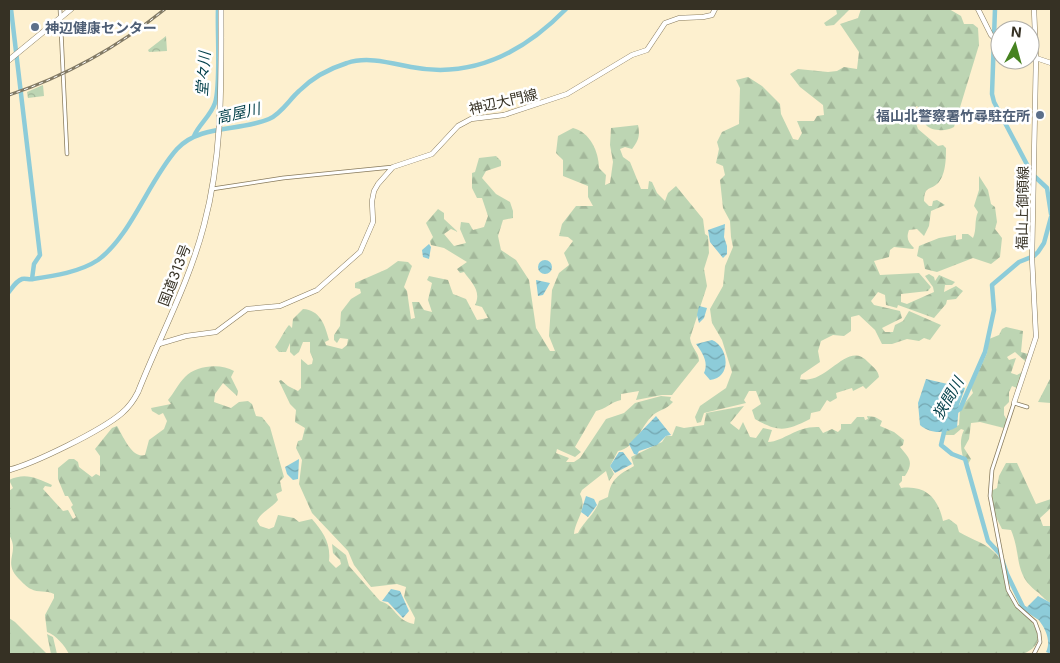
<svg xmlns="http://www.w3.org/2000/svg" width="1060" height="663" viewBox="0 0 1060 663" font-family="Inter,'Noto Sans JP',sans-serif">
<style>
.forest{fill:url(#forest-firs)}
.park{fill:url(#park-crowns)}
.water{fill:url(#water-waves)}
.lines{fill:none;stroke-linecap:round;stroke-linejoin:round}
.river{stroke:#8dccd9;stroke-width:4.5}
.minor-casing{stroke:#887b5d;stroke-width:4.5}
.major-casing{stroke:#887b5d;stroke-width:5.5}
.highway-casing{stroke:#887b5d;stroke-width:6}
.minor{stroke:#fff;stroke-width:3}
.major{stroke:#fff;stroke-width:4.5}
.highway{stroke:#fff;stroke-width:5}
.rail-casing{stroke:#827a65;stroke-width:3}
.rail{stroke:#fff;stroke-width:1;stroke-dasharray:4;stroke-linecap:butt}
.service-dot{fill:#5c6f8a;stroke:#fff;stroke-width:2}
.labels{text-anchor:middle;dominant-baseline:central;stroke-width:5;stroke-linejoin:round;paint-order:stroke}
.service-label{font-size:14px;font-weight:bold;fill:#4e5e75;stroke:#fff;text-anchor:start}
.street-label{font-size:14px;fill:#363124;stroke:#fff}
.water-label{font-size:15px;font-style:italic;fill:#023f49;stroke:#fff}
</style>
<defs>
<pattern id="forest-firs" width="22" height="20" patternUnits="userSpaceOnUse" patternTransform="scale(1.25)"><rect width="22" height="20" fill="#bdd5b3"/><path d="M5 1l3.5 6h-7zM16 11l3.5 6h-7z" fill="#a3b79a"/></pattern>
<pattern id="park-crowns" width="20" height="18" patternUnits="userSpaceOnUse" patternTransform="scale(1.25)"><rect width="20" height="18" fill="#bdd5b3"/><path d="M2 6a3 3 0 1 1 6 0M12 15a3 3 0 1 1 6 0" fill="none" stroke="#a3b79a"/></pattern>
<pattern id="water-waves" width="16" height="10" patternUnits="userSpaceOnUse" patternTransform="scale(1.25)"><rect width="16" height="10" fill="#8dccd9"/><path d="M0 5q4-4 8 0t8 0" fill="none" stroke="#74a6b0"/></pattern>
</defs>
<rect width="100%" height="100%" fill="#fdf0cf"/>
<!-- forest -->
<path class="forest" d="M 836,9 L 850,9 L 834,25 L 826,26 L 824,23 L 837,14 Z
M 861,9 L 949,9 L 961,16 L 964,24 L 973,24 L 978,28 L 979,45 L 954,127 C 948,131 932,132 926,125 C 922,118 924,113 917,106 L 911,109 L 918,129 L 938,146 L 943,145 L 946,148 C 946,158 946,176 937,184 C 928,191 925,186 924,201 L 929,206 L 932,206 L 933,201 L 937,200 L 945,205 L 931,211 L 929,226 L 924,236 L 917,229 L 909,230 C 906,238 908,242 914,248 L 913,249 L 894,247 L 890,250 L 889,257 L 874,261 L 880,275 L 919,273 L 931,287 L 928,291 L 901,294 L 901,302 L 907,304 L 934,292 L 933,287 L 925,276 L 929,274 L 934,277 L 935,281 L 939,275 L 955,282 L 952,285 L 945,285 L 944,292 L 956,286 L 963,291 L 956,299 L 947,300 L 946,304 L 934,318 L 898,305 L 897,308 L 886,305 L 885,295 L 878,292 L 871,301 L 874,305 L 900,311 L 902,318 L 882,328 L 885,332 L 893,332 L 895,325 L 903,321 L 909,311 L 941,325 L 930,340 L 924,338 L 919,341 L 907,339 L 892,344 L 882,344 L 875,330 L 859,315 L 851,317 L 851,331 L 844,336 L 833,335 L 821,341 L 818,351 L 820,362 L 801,375 L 800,379 C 827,386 847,339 868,362 C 874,368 878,370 879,377 L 866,389 L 863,386 L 853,391 L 852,388 L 836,393 L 837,398 L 830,402 L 827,400 L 820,411 L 811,413 L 810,419 C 786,431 779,433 755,419 L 752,410 L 761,404 L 756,391 L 749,391 L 744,400 L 746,403 L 704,413 L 701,422 L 697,423 L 695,417 L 700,406 L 726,388 L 732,372 L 722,340 L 712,323 L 710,309 L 723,286 L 725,266 L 733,247 L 731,237 L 730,221 L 723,208 L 720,180 L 725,175 L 723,166 L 716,163 L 719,149 L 717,142 L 722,132 L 739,124 L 740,88 L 736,80 L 748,77 L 762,86 L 780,104 L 781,114 L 793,139 L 798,140 L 802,133 L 797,121 L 814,121 L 817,116 L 824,115 L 823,105 L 800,87 L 790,74 L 798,69 L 828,72 L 837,71 L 844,67 L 857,69 L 859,52 L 840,24 L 858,18 Z
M 638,125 C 640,135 639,140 632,149 L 625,147 L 620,149 L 623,157 L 630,162 L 641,189 L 648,189 L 649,181 L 652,182 L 657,193 L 665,201 L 668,193 L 676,186 L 703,219 L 705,234 L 708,236 L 709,253 L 704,269 L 707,286 L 690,338 C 691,348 699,352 699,361 L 672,395 L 662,395 L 636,400 L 639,391 L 621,394 L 621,400 C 611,402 606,409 596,411 L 575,447 L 581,452 L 575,457 L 557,449 L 556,453 L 569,458 L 566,462 L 574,462 L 580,458 L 606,419 L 624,413 L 635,403 L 661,396 L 671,397 L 670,400 L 673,402 C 666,410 661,409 653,415 C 641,426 636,448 618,451 L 610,466 L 614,474 L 609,481 L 606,471 L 582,490 L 580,494 C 588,509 575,520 574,534 L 578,533 C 584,521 596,513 599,501 L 608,497 C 611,479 618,475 634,466 L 631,457 L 662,442 L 666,436 L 672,436 L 676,426 L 684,428 L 704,425 L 706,413 L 744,406 L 730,423 L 739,430 L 743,422 L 750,437 L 756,438 L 763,428 L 772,430 L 768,442 C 785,441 796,426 819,427 L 823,433 L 832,429 L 838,432 L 841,429 L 841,424 L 851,424 L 857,417 L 864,417 L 865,420 L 868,419 L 867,416 L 875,417 L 882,421 L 880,426 L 894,432 L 904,440 L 903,445 L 900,447 C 908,457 915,461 905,476 L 902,476 L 902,481 L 899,484 L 901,488 C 926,485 938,498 943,521 L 949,519 L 957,525 L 959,532 C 972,540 987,543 997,555 C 1005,564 1003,581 1008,592 C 1018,611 1060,638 1023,654 L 69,654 C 65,646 56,635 47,632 L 45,615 L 54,598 L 54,594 C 46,590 38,593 31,589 C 28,588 24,584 21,581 C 0,562 21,553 9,535 L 9,491 L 13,488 L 9,480 C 25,472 37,478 52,485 L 51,487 L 45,486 L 43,489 L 63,511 L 68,510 L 73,519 L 76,517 L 71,507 L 73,505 L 68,496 L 65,496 L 58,479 L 58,468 L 69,459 L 74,459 L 78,462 L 79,467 L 92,477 L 96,474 L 100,476 L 100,456 L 95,449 L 112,428 L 117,426 C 123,436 132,459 145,455 L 149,440 L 164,429 L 167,421 L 163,413 L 159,415 L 152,411 L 151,408 L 171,404 L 168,400 C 174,393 178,384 185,377 C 196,365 221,363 234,371 L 231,377 L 238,391 L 237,396 L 223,383 L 215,394 L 214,402 L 231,408 L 239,402 L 248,401 L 252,404 L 256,416 L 262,417 L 270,427 L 284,477 L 280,481 L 282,491 L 276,494 L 278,500 C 271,509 262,511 257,521 L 260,526 L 269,529 L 274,527 L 278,515 L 294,518 L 299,522 L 312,519 C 323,532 331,543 329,561 L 336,568 L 341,564 L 340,560 L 333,553 L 332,544 L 346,555 L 349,566 L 380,601 C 395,605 396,621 414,624 L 415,618 L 404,597 L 406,587 L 397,584 L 371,587 L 354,565 L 348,551 L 312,513 L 299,484 L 302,460 L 296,448 L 298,441 L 302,440 L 305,428 L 295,422 L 296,410 L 290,404 L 279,381 L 281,380 L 288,386 L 298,391 L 301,388 L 301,359 L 308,365 L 312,364 L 313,359 L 310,352 L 310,342 L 303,342 L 299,352 L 294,356 L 290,352 L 290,343 L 286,352 L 279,352 L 275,347 C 279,342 285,329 289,325 L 292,328 L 293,319 L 303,309 C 320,310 325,325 329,340 L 325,342 L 326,345 L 342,349 L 347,345 L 348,339 L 340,338 L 337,343 L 334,340 L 334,335 L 340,326 L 341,312 L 351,299 L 361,293 L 360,289 L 355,288 L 355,283 L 387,269 L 398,261 L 408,262 L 412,266 L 404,287 L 407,291 L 411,319 L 415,318 L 412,302 L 419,302 L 424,310 L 432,312 L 428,300 L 432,283 L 427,280 L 429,276 L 448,280 L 453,294 L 466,299 L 477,320 L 488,318 L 482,307 L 475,305 C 482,291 471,282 464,272 L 460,273 L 457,269 L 467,262 L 444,248 L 431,245 L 430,241 L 433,237 L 426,223 L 438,209 L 444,213 L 444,219 L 458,232 L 451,229 L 444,234 L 454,246 L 466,243 L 460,229 L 461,222 L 469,223 L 473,230 L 484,227 L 488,216 L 482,198 L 477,198 L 472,188 L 472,173 L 475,172 L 479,158 L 496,156 L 501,161 L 501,166 L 486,171 L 482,178 L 496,194 L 510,202 L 513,211 L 513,218 L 503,220 L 498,236 L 501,250 L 516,260 L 529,280 L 536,328 L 550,351 L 555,351 L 549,336 L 552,290 L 559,273 L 569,265 L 564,253 L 573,241 L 568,237 L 559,236 L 562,224 L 576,206 L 593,206 L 588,197 L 588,186 L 563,176 L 563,160 L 556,153 L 558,136 L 573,128 C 590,132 599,152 599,168 L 606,175 L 605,185 L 610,183 L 613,162 L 610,145 L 611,128 Z
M 979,176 L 988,190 L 991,204 L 995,207 L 997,222 L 995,229 L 1002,238 L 1000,257 L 991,264 L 973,258 L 937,272 L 925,269 L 923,259 L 917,256 L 919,246 L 939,238 L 956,235 L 956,240 L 962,239 L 962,234 L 968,234 L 973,238 C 977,229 974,221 978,212 L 974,206 L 979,190 Z
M 1006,327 L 1023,331 L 1021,352 L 1028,354 L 1025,361 L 1015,352 L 1007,357 L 1009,360 L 1016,358 L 1011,373 L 1017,375 L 1024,371 L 1017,388 L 1012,386 L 1009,392 L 1009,402 L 1004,407 L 1004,415 L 1007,420 L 1004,428 L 980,422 L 971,423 L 969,439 L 964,448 L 971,459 L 966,467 C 962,455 958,442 964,430 L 961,429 L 954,435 L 944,435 L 945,431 L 959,425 L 960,409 L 973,393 L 971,388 L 987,353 L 989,339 L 999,335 L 1002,329 Z
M 1051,377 L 1051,403 L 1038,402 Z
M 1006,463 L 1017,463 L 1036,504 L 1051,499 L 1051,508 L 1040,518 L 1043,526 L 1051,526 L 1051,603 C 1046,601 1043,597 1039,593 C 1013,575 1022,556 1011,530 L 1002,529 L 995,515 L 991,491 L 997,488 L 999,476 Z
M 9,618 L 15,622 L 47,654 L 9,654 Z
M 47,634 L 53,637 L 57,654 L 51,654 Z"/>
<!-- park -->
<path class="park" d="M 166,36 L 167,51 L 149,52 L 148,50 Z
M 43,85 L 44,96 L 28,98 L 27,92 Z"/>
<!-- water -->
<path class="water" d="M 725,224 L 724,237 L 727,246 L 727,254 L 723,258 L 710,242 L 708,230 Z
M 429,244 L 431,247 L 429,259 L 423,257 L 422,250 Z
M538 267a7 7 0 1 1 14 0a7 7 0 1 1-14 0Z
M 536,280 L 550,283 L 543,295 L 538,296 Z
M 699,306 L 707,308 L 704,318 L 699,323 L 697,315 Z
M 712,340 C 729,347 732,378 710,380 L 704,373 C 709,362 702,352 696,344 Z
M 926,379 L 965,388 L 959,405 L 957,427 C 945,434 930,434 920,425 L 918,403 Z
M 656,416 L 671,435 L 666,436 L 657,445 L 639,451 L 637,455 L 634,454 L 629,444 Z
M 619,452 L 623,452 L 632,464 L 615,473 L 610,466 Z
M 299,459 L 298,479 L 293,480 L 287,474 L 285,467 Z
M 586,496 L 594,499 L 597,505 L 588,517 L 581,512 Z
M 391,589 L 400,591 L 409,611 L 403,618 L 388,602 L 382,601 Z
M 1038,596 L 1051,603 L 1051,654 L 1046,652 C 1054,635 1038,618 1027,607 Z"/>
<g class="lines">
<!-- river -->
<path class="river" d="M 11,9 L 40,255 L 34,264 L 32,279
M 995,9 L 992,94 L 994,102 L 1032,174 L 1047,188 L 1051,214
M 194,136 C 199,124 210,117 215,103 C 221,85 217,31 218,9
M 9,292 C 12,288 16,281 22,279 C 25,278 30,280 33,279 C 54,276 80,272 98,260 C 131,236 149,180 177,149 C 200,124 239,132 269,119 C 281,114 289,100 299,91 C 313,77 328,69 347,63 C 367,56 391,63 411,67 C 472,79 524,52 566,9
M 954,413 L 960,409 L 985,352 L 994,310 L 992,285 L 1019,262 L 1034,256 L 1038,252 L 1044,243 L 1051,217
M 945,428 L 941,445 L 952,454 L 965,459 L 988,541 L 1000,554 L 1007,574 L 1023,607 L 1038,617"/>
<defs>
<path id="minor" d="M 60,9 L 67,154
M 212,189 L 283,178 L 393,167
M 1027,407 L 1014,403 L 992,470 L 990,496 L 1008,590 L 1017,606 L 1035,622 L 1039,633 L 1040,642 L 1034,654"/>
<path id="major" d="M 978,9 L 991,35 L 1000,44
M 1030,56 L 1051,63
M 159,344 L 186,336 L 216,332 L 247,309 L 280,306 L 317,290 L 360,252 L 373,222 L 372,201 L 374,191 L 378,184 L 393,167 L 432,154 L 458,126 L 471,119 L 504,115 L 567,94 L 632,55 L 647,50 L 665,23 L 679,18 L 703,17 L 712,15 L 715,9
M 1014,403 L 1036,337 L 1032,258 L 1036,58 L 1034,9"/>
<path id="highway" d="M 9,60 L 71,9
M 9,470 C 35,463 101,431 122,413 C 129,407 134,400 138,392 C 160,336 189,283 204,225 C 223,154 221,82 221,9"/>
</defs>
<!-- minor casing -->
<use href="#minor" class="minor-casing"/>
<!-- major casing -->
<use href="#major" class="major-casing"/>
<!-- highway casing -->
<use href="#highway" class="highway-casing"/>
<!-- minor -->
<use href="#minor" class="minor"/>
<!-- major -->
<use href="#major" class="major"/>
<!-- highway -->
<use href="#highway" class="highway"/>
<defs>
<path id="rail" d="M 9,95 C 66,76 118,47 165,9"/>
</defs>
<!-- rail casing -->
<use href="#rail" class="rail-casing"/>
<!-- rail -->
<use href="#rail" class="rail"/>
</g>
<!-- markers -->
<g class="service-dot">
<circle cx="35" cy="27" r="5"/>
<circle cx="1040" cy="115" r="5"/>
</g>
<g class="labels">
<!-- service labels -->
<g class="service-label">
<text x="45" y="27">神辺健康センター</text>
<text x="1030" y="115" text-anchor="end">福山北警察署竹尋駐在所</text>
</g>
<!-- street labels -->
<g class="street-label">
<text transform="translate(503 101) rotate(-13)">神辺大門線</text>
<text transform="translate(1022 208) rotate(-89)">福山上御領線</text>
<text transform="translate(174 275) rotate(-69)">国道313号</text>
</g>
<!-- water labels -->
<g class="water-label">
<text transform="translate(203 74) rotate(-86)">堂々川</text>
<text transform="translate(238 113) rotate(-13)">高屋川</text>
<text transform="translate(948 398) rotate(-60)">狭間川</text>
</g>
</g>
<!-- border -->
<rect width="1060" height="663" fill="none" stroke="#363124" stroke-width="20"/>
<!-- north arrow -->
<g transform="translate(1015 45) rotate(6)"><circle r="24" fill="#ffffff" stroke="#afada7"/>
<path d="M0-4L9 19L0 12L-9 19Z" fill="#468220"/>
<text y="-8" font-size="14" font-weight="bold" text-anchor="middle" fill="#363124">N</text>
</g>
</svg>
